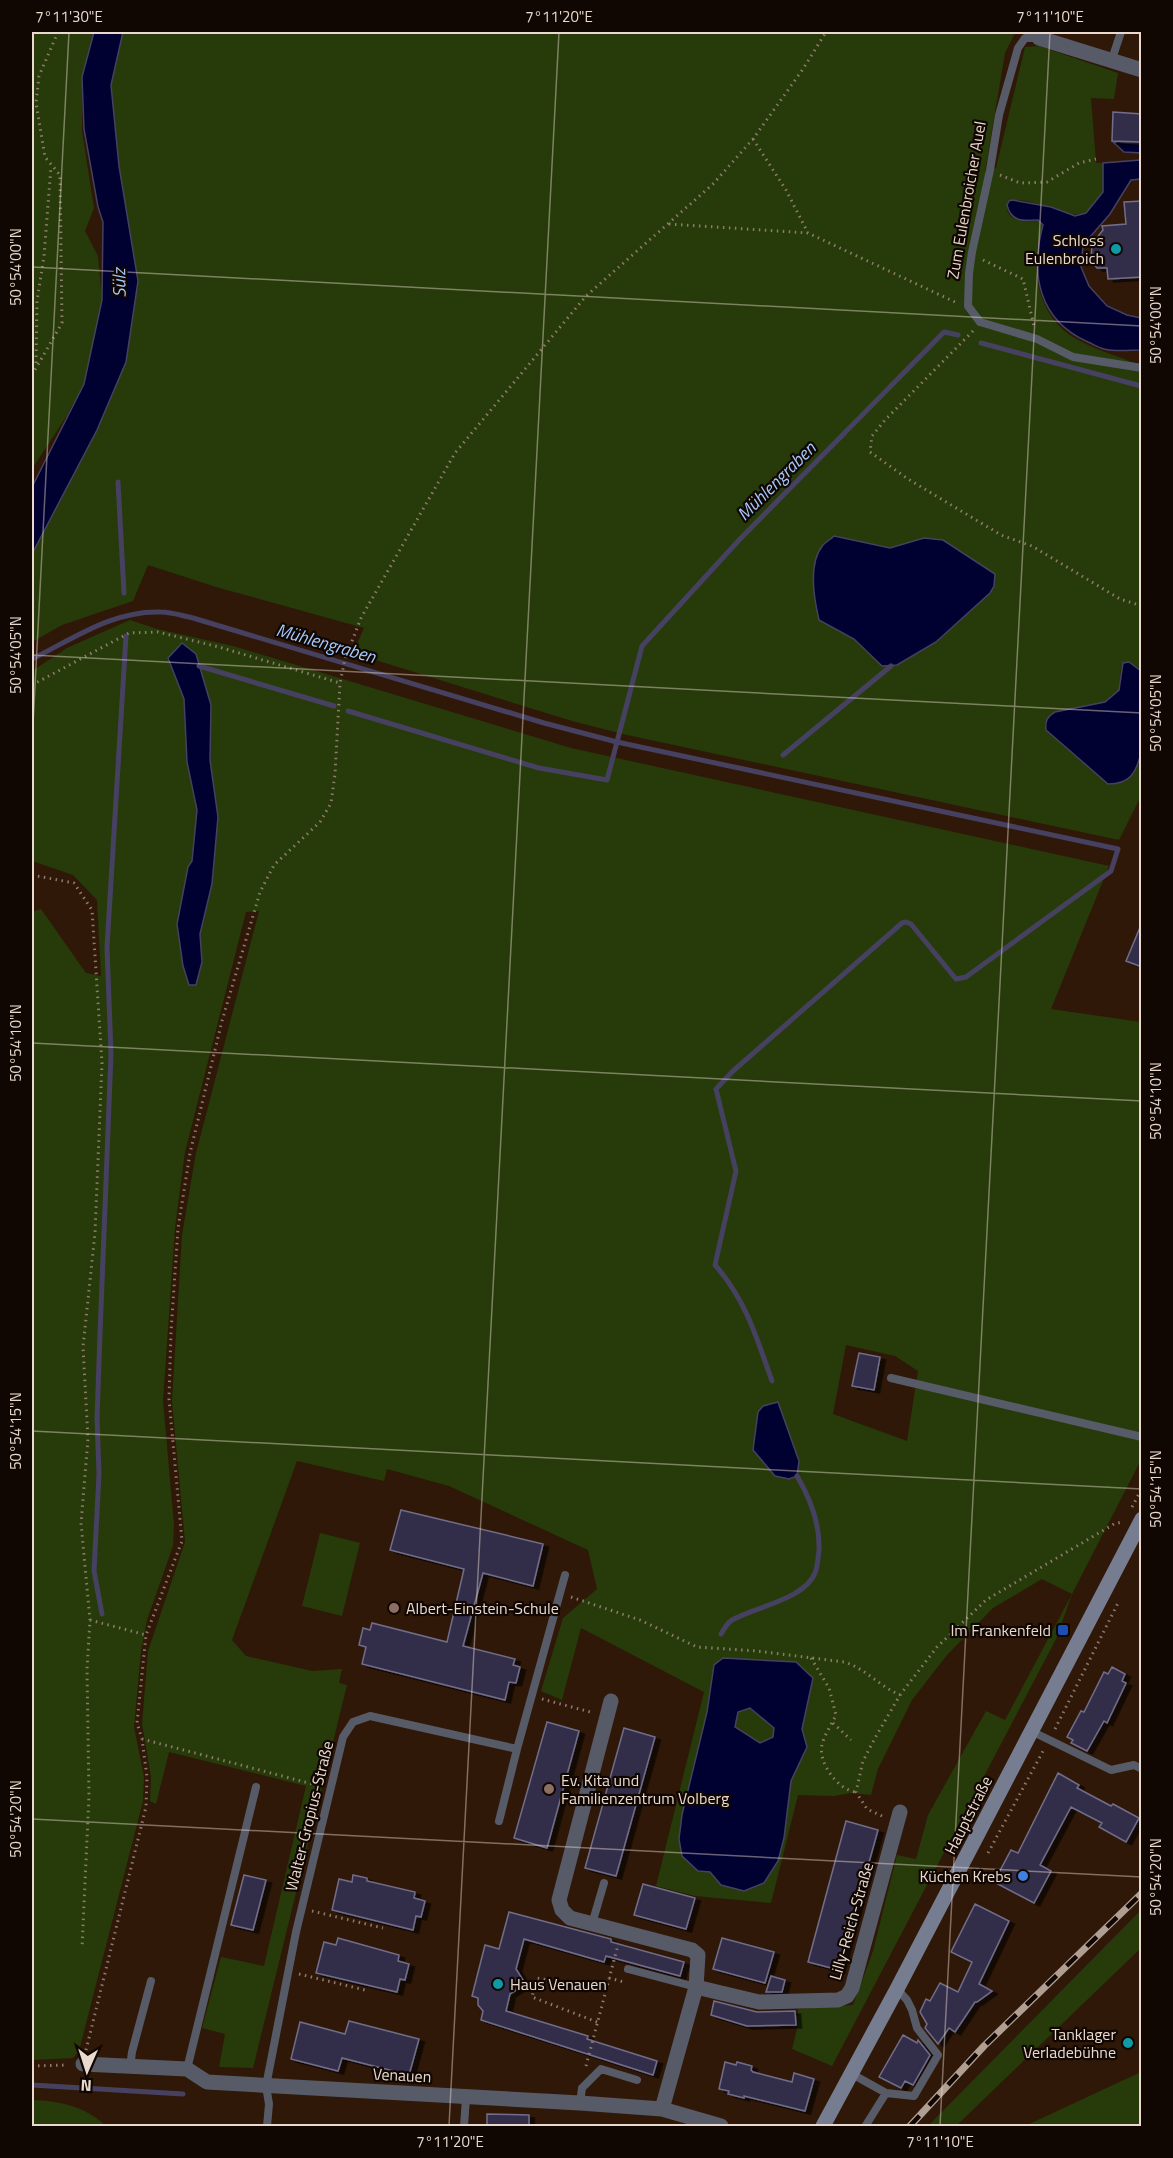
<svg xmlns="http://www.w3.org/2000/svg" width="1173" height="2158" viewBox="0 0 1173 2158" font-family="'Titillium Web',sans-serif">
<style>
.green{fill:#263b09;fill-rule:evenodd}
.water{fill:#000031;stroke:#464160;stroke-width:1.5;fill-rule:evenodd}
.lines{fill:none;stroke-linecap:round;stroke-linejoin:round}
.stream{stroke:#464160;stroke-width:5}
.building{fill:#332f49;stroke:#716d8a;stroke-width:1.5;filter:url(#shadow)}
.path{stroke:#8f7b6e;stroke-width:3;stroke-dasharray:1.5 4.5;stroke-linecap:butt}
.lane{stroke:#575b67;stroke-width:8}
.street{stroke:#575b67;stroke-width:15}
.secondary{stroke:#777d90;stroke-width:15}
.rail-casing{stroke:#b09e92;stroke-width:7}
.rail{stroke:#100602;stroke-width:4.5;stroke-dasharray:14;stroke-linecap:butt}
.ticks{fill:none;stroke:#e9d9ce;stroke-width:1.5;stroke-opacity:0.45}
.culture-dot{fill:#0f9aa8;stroke:#100602;stroke-width:2}
.education-dot{fill:#8d6e63;stroke:#100602;stroke-width:2}
.transit-dot{fill:#1a4fb4;stroke:#100602;stroke-width:2}
.shop-dot{fill:#3f7fe0;stroke:#100602;stroke-width:2}
.labels{text-anchor:middle;dominant-baseline:central;stroke-width:4.5;stroke-linejoin:round;paint-order:stroke}
.street-label{font-size:16px;fill:#e9d9ce;stroke:#100602}
.poi-label{font-size:16px;fill:#e9d9ce;stroke:#100602;text-anchor:end}
.water-label{font-size:18px;font-style:italic;fill:#a4c9fc;stroke:#100602}
.neatline{fill:none;stroke:#e9d9ce;stroke-width:2}
.ticks-label{font-size:15px;text-anchor:middle;fill:#e9d9ce}
</style>
<defs>
<filter id="shadow"><feDropShadow dx="5.5" dy="3" stdDeviation="0" flood-color="#0009"/></filter>
</defs>
<rect width="100%" height="100%" fill="#2f1808"/>
<!-- green -->
<path class="green" d="M 32,32 L 94,32 L 82,77 L 82,131 L 94,208 L 85,231 L 98,256 L 102,300 L 84,384 L 66,417 L 32,469 Z
M 123,32 L 1020,32 L 1015,33 L 1005,53 L 985,172 L 996,168 L 1025,47 L 1039,46 L 1118,73 L 1114,99 L 1091,98 L 1096,163 L 1103,163 L 1103,192 C 1098,198 1091,210 1084,213 C 1067,220 1032,195 1008,201 C 1002,221 1024,222 1038,221 L 1043,226 C 1029,264 1036,314 1073,337 C 1094,350 1119,356 1141,366 L 1141,671 L 1138,667 L 1121,667 L 1119,690 L 1105,702 L 1055,712 L 1138,766 L 1141,753 L 1141,796 L 1119,840 L 627,735 L 572,721 L 353,653 L 364,628 L 216,587 L 148,565 L 133,601 L 62,625 L 32,642 L 32,554 L 97,430 L 126,362 L 138,281 L 119,166 L 111,85 ZM 834,536 L 890,548 L 924,538 L 943,540 L 995,575 L 994,586 L 990,593 L 936,642 L 882,666 L 854,639 L 820,620 Z
M 130,620 L 157,629 L 233,646 L 571,748 L 1109,866 L 1051,1009 L 1141,1022 L 1141,1460 L 1072,1594 L 1056,1639 L 832,2066 L 792,2049 L 797,2029 L 798,2009 L 853,2005 L 873,1951 L 897,1855 L 916,1859 L 928,1815 L 986,1711 L 1005,1720 L 1072,1594 L 1042,1579 L 993,1608 L 947,1655 L 912,1700 L 878,1769 L 871,1795 L 851,1793 L 834,1796 L 798,1795 L 771,1903 L 695,1896 L 656,1886 L 704,1692 L 581,1628 L 562,1700 L 541,1691 L 563,1618 L 597,1589 L 588,1550 L 449,1486 L 387,1469 L 384,1481 L 297,1461 L 232,1640 L 246,1656 L 312,1671 L 342,1669 L 339,1683 L 347,1685 L 253,2068 L 219,2067 L 225,2034 L 202,2028 L 221,1957 L 264,1966 L 306,1786 L 169,1752 L 156,1804 L 150,1801 L 151,1777 L 142,1724 L 148,1651 L 185,1542 L 172,1401 L 182,1235 L 196,1153 L 259,911 L 246,912 L 185,1152 L 175,1228 L 163,1401 L 174,1525 L 173,1546 L 147,1620 L 141,1651 L 134,1727 L 144,1777 L 143,1801 L 79,2051 L 73,2058 L 32,2060 L 32,912 L 41,909 L 86,973 L 101,976 L 97,900 L 73,875 L 32,861 L 32,671 L 67,648 ZM 846,1345 L 895,1356 L 918,1371 L 907,1441 L 833,1414 ZM 755,1427 L 799,1461 L 797,1476 ZM 714,1665 L 808,1704 L 802,1729 L 807,1747 L 791,1781 L 788,1799 L 721,1885 L 710,1871 L 698,1871 L 682,1856 L 679,1839 L 707,1712 Z
M 320,1533 L 360,1543 L 342,1616 L 302,1606 Z
M 750,1708 L 774,1728 L 773,1737 L 760,1743 L 735,1727 L 738,1712 Z
M 1141,1910 L 1141,1948 L 956,2126 L 928,2126 Z
M 1141,2072 L 1141,2126 L 1024,2126 L 1025,2126 Z
M 32,2100 C 60,2101 85,2106 106,2126 L 32,2126 Z"/>
<!-- water -->
<path class="water" d="M 94,32 L 123,32 L 111,85 L 119,166 L 138,281 L 126,362 L 97,430 L 32,554 L 32,487 L 84,384 L 102,300 L 103,222 L 98,207 L 84,129 L 82,77 Z
M 1113,142 L 1141,144 L 1141,179 L 1131,180 L 1110,214 L 1083,245 L 1081,267 L 1089,286 L 1107,306 L 1127,315 L 1141,318 L 1141,350 C 1130,350 1116,352 1104,349 C 1099,348 1093,344 1088,342 C 1038,320 1030,273 1043,225 L 1038,220 C 1023,221 1011,222 1007,205 L 1009,201 L 1012,200 L 1051,207 L 1075,216 L 1086,213 L 1103,192 L 1103,163 L 1140,160 L 1141,153 L 1124,152 Z
M 834,536 L 890,548 L 924,538 L 943,540 L 995,574 L 994,586 L 990,593 L 936,642 L 897,665 L 882,666 L 854,639 L 819,620 C 814,599 808,563 823,545 C 826,542 831,539 834,536 Z
M 182,643 L 196,654 L 211,705 L 210,760 L 218,817 L 212,884 L 200,934 L 202,962 L 196,985 L 189,985 L 183,966 L 177,924 L 188,867 L 192,861 L 197,810 L 187,762 L 184,699 L 168,658 Z
M 1129,662 L 1141,671 L 1141,753 C 1136,773 1130,784 1108,784 L 1046,730 C 1045,721 1047,717 1055,712 L 1105,702 L 1119,690 L 1123,663 Z
M 778,1402 L 799,1461 L 797,1476 L 789,1479 L 775,1476 L 753,1450 L 758,1412 L 763,1406 Z
M 723,1658 L 796,1662 L 813,1678 L 802,1729 L 807,1747 L 791,1781 L 784,1838 L 778,1861 L 764,1883 L 744,1891 L 721,1885 L 710,1872 L 698,1871 L 682,1856 L 679,1839 L 682,1815 L 707,1712 L 714,1665 ZM 750,1708 L 774,1728 L 773,1737 L 760,1743 L 735,1727 L 738,1712 Z"/>
<g class="lines">
<!-- stream -->
<path class="stream" d="M 981,343 L 1141,386
M 118,482 L 124,593
M 32,659 C 73,639 113,610 161,612 C 172,612 183,616 193,618 L 544,723 L 617,742 L 642,646 L 740,539 L 944,332 L 958,335
M 199,666 L 334,706
M 348,711 L 539,768 L 607,780 L 617,742 L 1118,849 L 1111,871 L 966,977 L 956,979 L 911,924 L 906,922 L 902,923 L 733,1071 L 716,1089 L 736,1171 L 715,1265 C 746,1300 757,1339 772,1381
M 783,755 L 891,666
M 102,1614 L 94,1571 L 99,1474 L 97,1418 L 100,1334 L 111,1054 L 107,947 L 126,636
M 721,1634 C 724,1629 727,1623 732,1620 C 755,1607 805,1599 815,1573 C 818,1566 818,1557 819,1550 C 820,1524 810,1498 797,1476
M 32,2085 L 183,2094"/>
</g>
<!-- building -->
<path class="building" d="M 1113,112 L 1142,114 L 1142,142 L 1112,141 Z
M 1142,201 L 1142,277 L 1108,279 L 1107,268 L 1097,268 L 1091,260 L 1092,244 L 1103,230 L 1102,226 L 1126,224 L 1124,202 Z
M 1141,925 L 1142,925 L 1142,967 L 1126,961 Z
M 859,1353 L 880,1357 L 874,1390 L 852,1386 Z
M 401,1510 L 543,1544 L 533,1586 L 483,1573 L 463,1646 L 515,1659 L 513,1665 L 520,1667 L 516,1683 L 509,1682 L 505,1700 L 362,1664 L 366,1647 L 359,1645 L 363,1628 L 370,1630 L 372,1623 L 447,1642 L 464,1569 L 390,1550 Z
M 1112,1667 L 1125,1674 L 1122,1681 L 1126,1683 L 1107,1723 L 1104,1721 L 1087,1751 L 1071,1743 L 1073,1740 L 1067,1737 L 1081,1711 L 1084,1712 L 1104,1672 L 1108,1674 Z
M 547,1722 L 579,1731 L 547,1848 L 514,1838 Z
M 624,1728 L 655,1737 L 616,1876 L 585,1868 Z
M 1058,1773 L 1079,1785 L 1077,1788 L 1111,1806 L 1113,1804 L 1139,1818 L 1126,1842 L 1099,1827 L 1102,1823 L 1071,1807 L 1040,1865 L 1051,1871 L 1034,1903 L 994,1882 L 1011,1850 L 1018,1853 Z
M 846,1821 L 878,1830 L 839,1970 L 808,1962 Z
M 244,1875 L 266,1880 L 253,1930 L 231,1925 Z
M 353,1875 L 367,1878 L 367,1881 L 415,1892 L 414,1898 L 425,1901 L 421,1917 L 416,1916 L 413,1930 L 332,1910 L 339,1879 L 352,1882 Z
M 643,1884 L 695,1898 L 686,1929 L 634,1915 Z
M 975,1904 L 1009,1921 L 979,1984 L 992,1991 L 977,2002 L 975,2002 L 955,2032 L 949,2028 L 938,2044 L 925,2028 L 927,2024 L 920,2012 L 926,1999 L 930,2001 L 940,1983 L 958,1992 L 972,1962 L 951,1952 Z
M 509,1912 L 611,1939 L 611,1942 L 684,1962 L 680,1976 L 606,1956 L 604,1962 L 524,1939 L 516,1969 L 523,1980 L 521,1987 L 510,1994 L 506,2011 L 588,2036 L 587,2039 L 657,2061 L 653,2075 L 481,2020 L 483,2011 L 478,2005 L 478,1998 L 472,1996 L 485,1945 L 499,1949 Z
M 338,1938 L 399,1955 L 398,1961 L 409,1964 L 405,1980 L 400,1979 L 397,1992 L 316,1973 L 324,1942 L 336,1945 Z
M 722,1938 L 774,1952 L 765,1983 L 713,1969 Z
M 771,1976 L 785,1980 L 782,1992 L 766,1992 Z
M 714,2001 L 757,2012 L 795,2011 L 796,2025 L 747,2026 L 711,2015 Z
M 349,2021 L 419,2039 L 409,2075 L 342,2058 L 338,2071 L 291,2059 L 300,2022 L 345,2034 Z
M 903,2035 L 917,2043 L 918,2040 L 930,2055 L 913,2085 L 905,2081 L 901,2088 L 879,2077 Z
M 725,2062 L 736,2065 L 737,2062 L 752,2066 L 751,2070 L 753,2072 L 792,2082 L 794,2073 L 814,2079 L 805,2111 L 744,2096 L 744,2098 L 728,2094 L 729,2091 L 719,2089 Z
M 487,2114 L 529,2115 L 529,2127 L 487,2127 Z"/>
<g class="lines">
<!-- path -->
<path class="path" d="M 753,139 L 786,190 L 808,233
M 1000,175 L 1020,183 L 1047,182 L 1079,163 L 1096,159
M 669,224 L 808,233 L 955,302
M 983,260 L 1023,279 L 1034,326
M 973,331 L 885,420 L 872,436 L 870,452 L 908,479 L 1001,535 L 1032,546 L 1120,599 L 1142,606
M 36,363 L 37,301 L 44,256 L 51,167
M 32,375 L 62,323 L 60,175 L 45,157 L 36,103 L 39,76 L 58,32
M 32,685 L 129,633 L 158,632 L 219,647 L 340,683
M 32,875 L 74,883 L 92,910 L 102,1063 L 95,1233 L 83,1347 L 88,1439 L 81,1523 L 90,1620 L 87,1669 L 89,1796 L 82,1948
M 1132,1507 L 1142,1488
M 571,1597 L 640,1620 L 697,1647 L 757,1651 L 844,1662 C 865,1668 879,1686 900,1695
M 90,1620 L 146,1635
M 811,1658 L 829,1688 L 836,1715 C 832,1724 824,1735 822,1745 C 818,1763 838,1790 856,1792
M 542,1699 L 594,1713
M 833,1723 L 851,1740
M 1055,1729 L 1119,1601
M 142,1739 L 320,1786
M 882,1816 L 867,1809 L 856,1792 L 863,1761 L 875,1738 L 900,1695 L 937,1647 L 986,1600 L 1114,1524 L 1122,1522
M 988,1853 L 1043,1751
M 312,1911 L 383,1928
M 299,1974 L 369,1991
M 609,1978 L 624,1982
M 597,2022 L 532,1997 L 537,1978 L 606,1990
M 86,2050 L 146,1807 L 147,1777 L 142,1739 L 137,1723 L 146,1635 L 182,1541 L 169,1399 L 171,1332 L 178,1228 L 190,1153 L 222,1021 L 260,892 L 274,865 L 320,822 L 331,803 L 335,774 L 340,683 L 345,659 L 361,618 L 455,453 L 586,296 L 713,184 L 753,139 L 803,69 L 826,32
M 32,2066 L 67,2065
M 586,2066 L 618,1945"/>
<!-- lane -->
<path class="lane" d="M 1039,38 L 1025,38 L 1018,48 L 999,115 L 990,170 L 972,252 L 969,273 L 968,306 L 980,322 L 1037,339 L 1073,357 L 1142,368
M 1111,62 L 1121,32
M 891,1378 L 1142,1437
M 1031,1731 L 1111,1770 L 1134,1765 L 1142,1769
M 499,1821 L 517,1749
M 592,1924 L 604,1883
M 628,1969 L 696,1987
M 130,2068 L 132,2052 L 151,1981
M 187,2069 L 256,1787
M 852,2074 L 886,2093 L 914,2096 L 938,2055 L 917,2028 L 912,2010 L 907,2000 L 897,1989
M 580,2103 L 582,2088 L 601,2069 L 637,2080
M 866,2125 L 886,2093
M 267,2126 L 269,2104 L 266,2086 L 296,1932 L 343,1737 L 353,1722 L 370,1716 L 517,1749 L 565,1575
M 464,2126 L 466,2098"/>
<!-- street -->
<path class="street" d="M 1039,38 L 1142,70
M 611,1701 L 559,1900 L 562,1910 L 570,1918 L 692,1950 L 698,1955 L 696,1987 L 662,2109
M 696,1987 L 759,2002 L 838,2000 L 847,1996 L 852,1988 L 900,1812
M 83,2064 L 187,2069 L 207,2082 L 580,2103 L 662,2109 L 721,2126"/>
<!-- secondary -->
<path class="secondary" d="M 823,2126 L 897,1989 L 1142,1519"/>
<defs>
<path id="rail" d="M 910,2126 L 984,2046 L 1142,1893"/>
</defs>
<!-- rail casing -->
<use href="#rail" class="rail-casing"/>
<!-- rail -->
<use href="#rail" class="rail"/>
</g>
<!-- ticks -->
<path class="ticks" d="M 32,267 L 1142,326M 32,655 L 1142,713M 32,744 L 69,32M 32,1043 L 1142,1101M 32,1431 L 1142,1489M 32,1819 L 1142,1877M 449,2126 L 559,32M 940,2126 L 1050,32"/>
<!-- markers -->
<g class="culture-dot">
<circle cx="1116" cy="249" r="6"/>
<circle cx="498" cy="1984" r="6"/>
<circle cx="1128" cy="2043" r="6"/>
</g>
<g class="education-dot">
<circle cx="394" cy="1608" r="6"/>
<circle cx="549" cy="1789" r="6"/>
</g>
<rect class="transit-dot" x="1057" y="1624" width="12" height="12" rx="3"/>
<circle class="shop-dot" cx="1023" cy="1876" r="6"/>
<g class="labels">
<!-- street labels -->
<g class="street-label">
<text transform="translate(966 200) rotate(-80)">Zum Eulenbroicher Auel</text>
<text transform="translate(968 1815) rotate(-63)">Hauptstraße</text>
<text transform="translate(309 1816) rotate(-76)">Walter-Gropius-Straße</text>
<text transform="translate(851 1921) rotate(-74)">Lilly-Reich-Straße</text>
<text transform="translate(402 2075) rotate(3)">Venauen</text>
</g>
<!-- poi labels -->
<g class="poi-label">
<text x="1104" y="240">Schloss<tspan x="1104" dy="18">Eulenbroich</tspan></text>
<text x="406" y="1608" text-anchor="start">Albert-Einstein-Schule</text>
<text x="1051" y="1630">Im Frankenfeld</text>
<text x="561" y="1780" text-anchor="start">Ev. Kita und<tspan x="561" dy="18">Familienzentrum Volberg</tspan></text>
<text x="1011" y="1876">Küchen Krebs</text>
<text x="510" y="1984" text-anchor="start">Haus Venauen</text>
<text x="1116" y="2034">Tanklager<tspan x="1116" dy="18">Verladebühne</tspan></text>
</g>
<!-- water labels -->
<g class="water-label">
<text transform="translate(119 283) rotate(-91)">Sülz</text>
<text transform="translate(776 481) rotate(-45)">Mühlengraben</text>
<text transform="translate(326 643) rotate(16)">Mühlengraben</text>
</g>
</g>
<!-- border -->
<rect width="1173" height="2158" fill="none" stroke="#100602" stroke-width="66"/>
<!-- north arrow -->
<g transform="translate(87 2071) rotate(183)" stroke="#100602" stroke-width="4.5" paint-order="stroke">
<path d="M0-4.5L10 22L0 15L-10 22Z" fill="#e9d9ce"/>
<text y="-9" font-size="16" font-weight="bold" text-anchor="middle" fill="#e9d9ce">N</text>
</g>
<rect x="33" y="33" width="1107" height="2092" class="neatline"/>
<g class="ticks-label">
<text x="69" y="22">7°11'30"E</text>
<text x="559" y="22">7°11'20"E</text>
<text x="1050" y="22">7°11'10"E</text>
<text transform="translate(16 267) rotate(-90)" y="5">50°54'00"N</text>
<text transform="translate(1156 325) rotate(-90)" y="5">50°54'00"N</text>
<text transform="translate(16 655) rotate(-90)" y="5">50°54'05"N</text>
<text transform="translate(1156 713) rotate(-90)" y="5">50°54'05"N</text>
<text transform="translate(16 1043) rotate(-90)" y="5">50°54'10"N</text>
<text transform="translate(1156 1101) rotate(-90)" y="5">50°54'10"N</text>
<text transform="translate(16 1431) rotate(-90)" y="5">50°54'15"N</text>
<text transform="translate(1156 1489) rotate(-90)" y="5">50°54'15"N</text>
<text transform="translate(16 1819) rotate(-90)" y="5">50°54'20"N</text>
<text transform="translate(1156 1877) rotate(-90)" y="5">50°54'20"N</text>
<text x="450" y="2147">7°11'20"E</text>
<text x="940" y="2147">7°11'10"E</text>
</g>
</svg>
